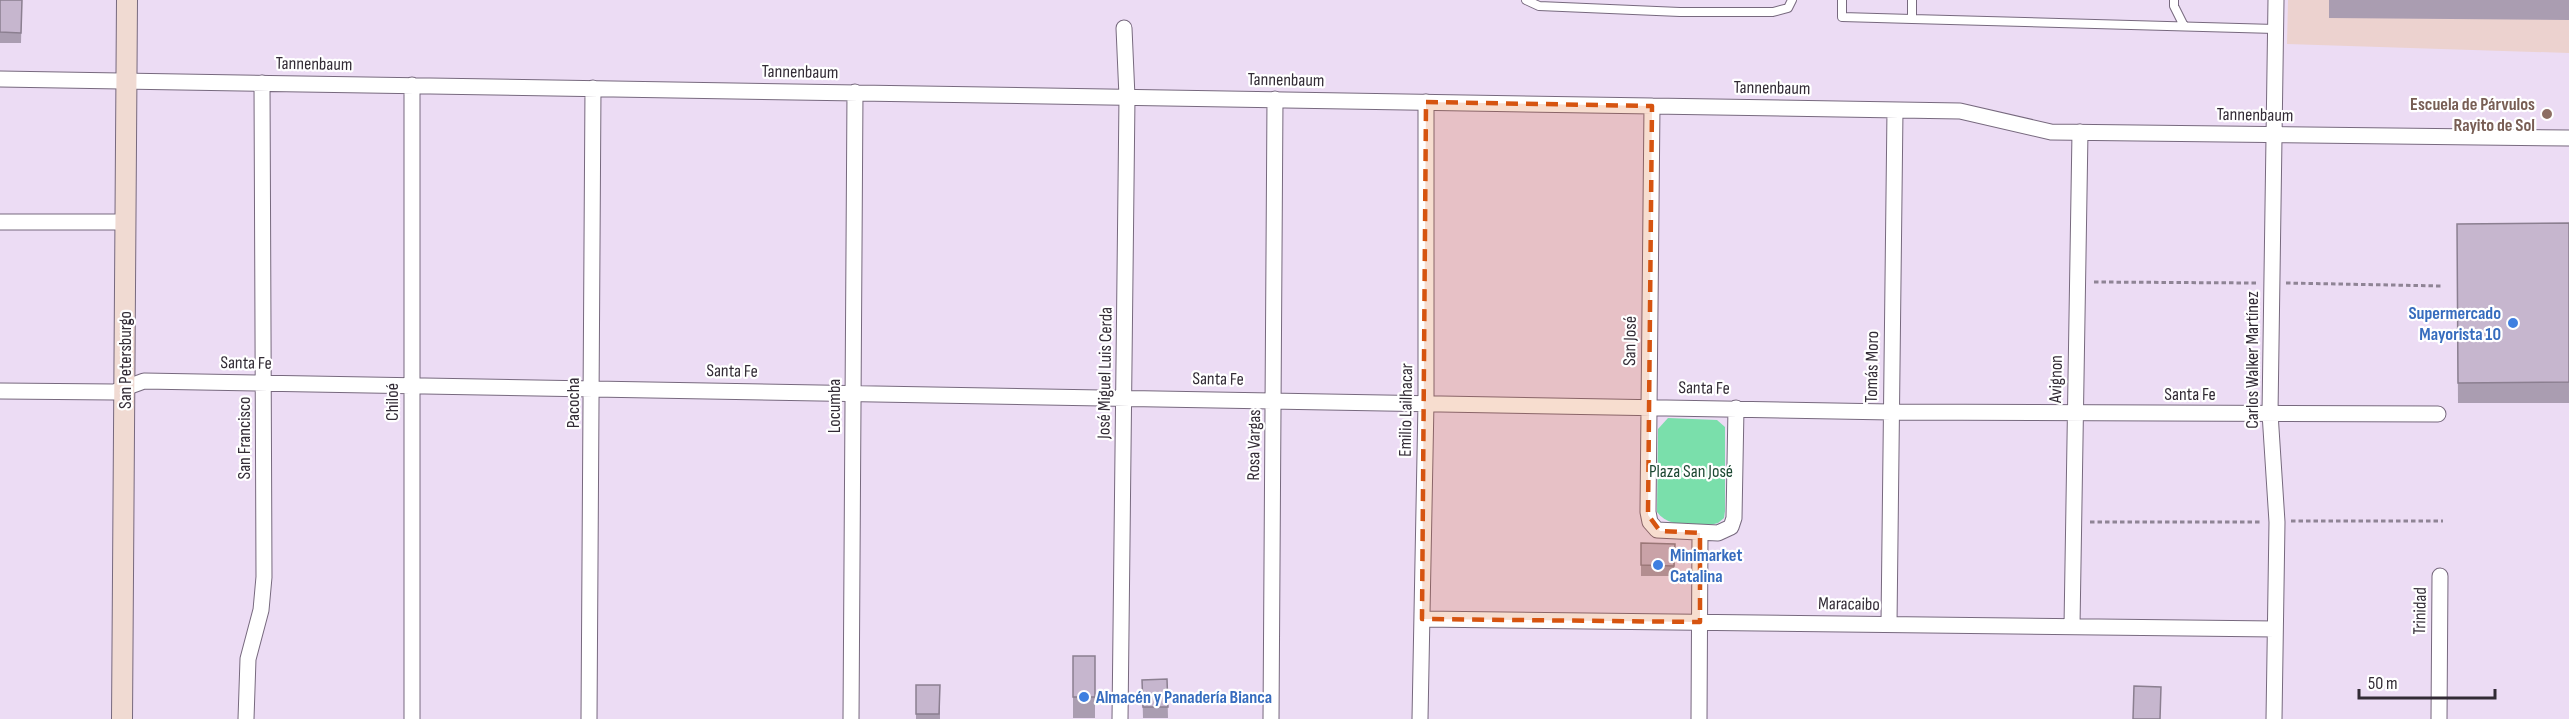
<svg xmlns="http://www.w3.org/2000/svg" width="2569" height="719" viewBox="0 0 2569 719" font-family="'Sofia Sans Condensed',sans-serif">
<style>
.commercial{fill:#ecd2cf}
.green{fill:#7adfab}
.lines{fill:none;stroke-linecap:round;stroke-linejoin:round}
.lane-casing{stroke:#77697e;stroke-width:10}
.street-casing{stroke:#77697e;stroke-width:17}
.secondary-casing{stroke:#77697e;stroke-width:22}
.path{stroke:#8f8495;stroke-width:3;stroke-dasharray:4.5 3;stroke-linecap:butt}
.lane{stroke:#fff;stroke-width:8}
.street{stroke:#fff;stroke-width:15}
.secondary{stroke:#f0dad2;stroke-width:20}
.wall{fill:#aa9db1}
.building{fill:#c6b6ce;stroke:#8b7f90;stroke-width:1.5}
.marked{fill:#d65410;fill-opacity:0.2;stroke:#d65410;stroke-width:4.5;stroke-dasharray:12 8;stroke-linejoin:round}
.education-dot{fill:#8d6e63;stroke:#fff;stroke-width:2}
.shop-dot{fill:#3f7fe0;stroke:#fff;stroke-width:2}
.labels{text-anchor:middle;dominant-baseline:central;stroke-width:4.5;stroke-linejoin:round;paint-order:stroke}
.street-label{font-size:18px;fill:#322b35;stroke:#fff}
.education-label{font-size:18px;font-weight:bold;fill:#785e54;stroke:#fff;text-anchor:end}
.shop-label{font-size:18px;font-weight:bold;fill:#366cbe;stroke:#fff;text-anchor:start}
.park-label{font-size:18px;fill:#1d4933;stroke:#fff}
</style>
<rect width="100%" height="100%" fill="#ecdcf4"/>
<!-- commercial -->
<path class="commercial" d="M 2288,0 L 2569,0 L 2569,53 L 2287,44 Z"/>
<!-- green -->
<path class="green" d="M 1668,418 L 1717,420 L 1725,427 L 1725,511 L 1724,518 L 1718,523 C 1701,528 1668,528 1657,512 L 1658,429 Z"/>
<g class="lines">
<defs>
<path id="lane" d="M 1526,0 L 1539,6 L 1680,12 L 1773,12 L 1788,8 L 1792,0
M 1842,0 L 1842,17 L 1912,19
M 1912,0 L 1912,19 L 2275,29
M 2174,0 L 2174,6 L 2184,26"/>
<path id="street" d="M 0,79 L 1960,111 L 2051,132 L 2569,138
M 1652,106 L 1648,512 L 1650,522 L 1657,530 L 1718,533 L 1731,527 L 1734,518 L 1736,408
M 0,222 L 125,222
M 0,391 L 114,392 L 144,381 L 1891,412 L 2438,414
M 1422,619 L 2275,629
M 1889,624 L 1895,110
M 2072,626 L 2080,132
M 246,719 L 248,659 L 261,610 L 264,577 L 262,83
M 412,719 L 412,85
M 589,719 L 593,88
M 851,719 L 855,92
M 1120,719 L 1127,97 L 1124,28
M 1271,719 L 1275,99
M 1420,719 L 1426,402 L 1426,102
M 1699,719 L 1700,533
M 2274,719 L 2277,522 L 2270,413 L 2276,0
M 2439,719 L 2440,576"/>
<path id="secondary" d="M 122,719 L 127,0"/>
</defs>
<!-- lane casing -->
<use href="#lane" class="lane-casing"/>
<!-- street casing -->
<use href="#street" class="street-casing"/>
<!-- secondary casing -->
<use href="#secondary" class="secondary-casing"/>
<!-- path -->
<path class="path" d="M 2094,282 L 2256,283
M 2286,283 L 2442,286
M 2291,521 L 2443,521
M 2090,522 L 2261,522"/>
<!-- lane -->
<use href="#lane" class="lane"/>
<!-- street -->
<use href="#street" class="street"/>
<!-- secondary -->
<use href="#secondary" class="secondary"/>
</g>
<!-- wall -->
<path class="wall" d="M 0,0 L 22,0 L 21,43 L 0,43 Z
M 2329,0 L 2569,0 L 2569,20 L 2329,18 Z
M 2569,223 L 2569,403 L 2458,403 L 2457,224 Z
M 1641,543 L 1675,544 L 1674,576 L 1641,576 Z
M 1073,656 L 1095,656 L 1095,718 L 1073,718 Z
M 1167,679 L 1168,718 L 1143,718 L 1142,680 Z
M 916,685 L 940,685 L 940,719 L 916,719 Z"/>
<!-- building -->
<path class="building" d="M 0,0 L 22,0 L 21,33 L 0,32 Z
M 2569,223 L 2569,382 L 2458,383 L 2457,224 Z
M 1641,543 L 1675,544 L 1674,566 L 1641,565 Z
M 1073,656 L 1095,656 L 1095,697 L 1073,697 Z
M 1167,679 L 1168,707 L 1143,707 L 1142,680 Z
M 916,685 L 940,685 L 939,714 L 916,714 Z
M 2134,686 L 2161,687 L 2160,719 L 2133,719 Z"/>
<!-- marked area -->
<path class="marked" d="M 1426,102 L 1652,106 L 1648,515 L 1660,531 L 1700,533 L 1700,622 L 1422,619 Z"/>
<!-- markers -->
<circle class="education-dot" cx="2547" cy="114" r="6"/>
<g class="shop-dot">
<circle cx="2513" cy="323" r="6"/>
<circle cx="1658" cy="565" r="6"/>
<circle cx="1084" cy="697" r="6"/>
</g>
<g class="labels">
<!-- street labels -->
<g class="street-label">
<text transform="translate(314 64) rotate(1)">Tannenbaum</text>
<text transform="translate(800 72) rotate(1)">Tannenbaum</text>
<text transform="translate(1286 80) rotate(1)">Tannenbaum</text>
<text transform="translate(1772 88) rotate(1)">Tannenbaum</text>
<text transform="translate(2255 115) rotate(1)">Tannenbaum</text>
<text transform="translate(1630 341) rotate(-89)">San José</text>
<text transform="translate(125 360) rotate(-90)">San Petersburgo</text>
<text transform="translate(2252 360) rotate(-90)">Carlos Walker Martínez</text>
<text transform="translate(246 363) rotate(1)">Santa Fe</text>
<text transform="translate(1872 367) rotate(-89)">Tomás Moro</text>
<text transform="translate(732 371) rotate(1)">Santa Fe</text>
<text transform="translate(1105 373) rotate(-89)">José Miguel Luis Cerda</text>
<text transform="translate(1218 379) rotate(1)">Santa Fe</text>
<text transform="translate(2056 379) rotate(-89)">Avignon</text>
<text transform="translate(1704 388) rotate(1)">Santa Fe</text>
<text x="2190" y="394">Santa Fe</text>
<text transform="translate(392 402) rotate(-90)">Chiloé</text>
<text transform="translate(573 403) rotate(-90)">Pacocha</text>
<text transform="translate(834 406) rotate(-90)">Locumba</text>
<text transform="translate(1406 410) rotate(-89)">Emilio Lailhacar</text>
<text transform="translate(244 438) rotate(-90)">San Francisco</text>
<text transform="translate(1254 445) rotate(-89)">Rosa Vargas</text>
<text transform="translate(1849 604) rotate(1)">Maracaibo</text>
<text transform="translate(2420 611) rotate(-89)">Trinidad</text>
</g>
<!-- education labels -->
<g class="education-label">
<text x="2535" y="104">Escuela de Párvulos<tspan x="2535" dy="21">Rayito de Sol</tspan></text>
</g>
<!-- shop labels -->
<g class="shop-label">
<text x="2501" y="313" text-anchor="end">Supermercado<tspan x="2501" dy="21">Mayorista 10</tspan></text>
<text x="1670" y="555">Minimarket<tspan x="1670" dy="21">Catalina</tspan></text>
<text x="1096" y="697">Almacén y Panadería Bianca</text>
</g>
<!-- park labels -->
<g class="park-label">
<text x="1691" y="471">Plaza San José</text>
</g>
</g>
<!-- scale -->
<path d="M2359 689v9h136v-9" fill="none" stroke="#322b35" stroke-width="3"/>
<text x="2368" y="689" font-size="18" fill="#322b35" stroke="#ffffff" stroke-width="4.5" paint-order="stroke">50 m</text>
</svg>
